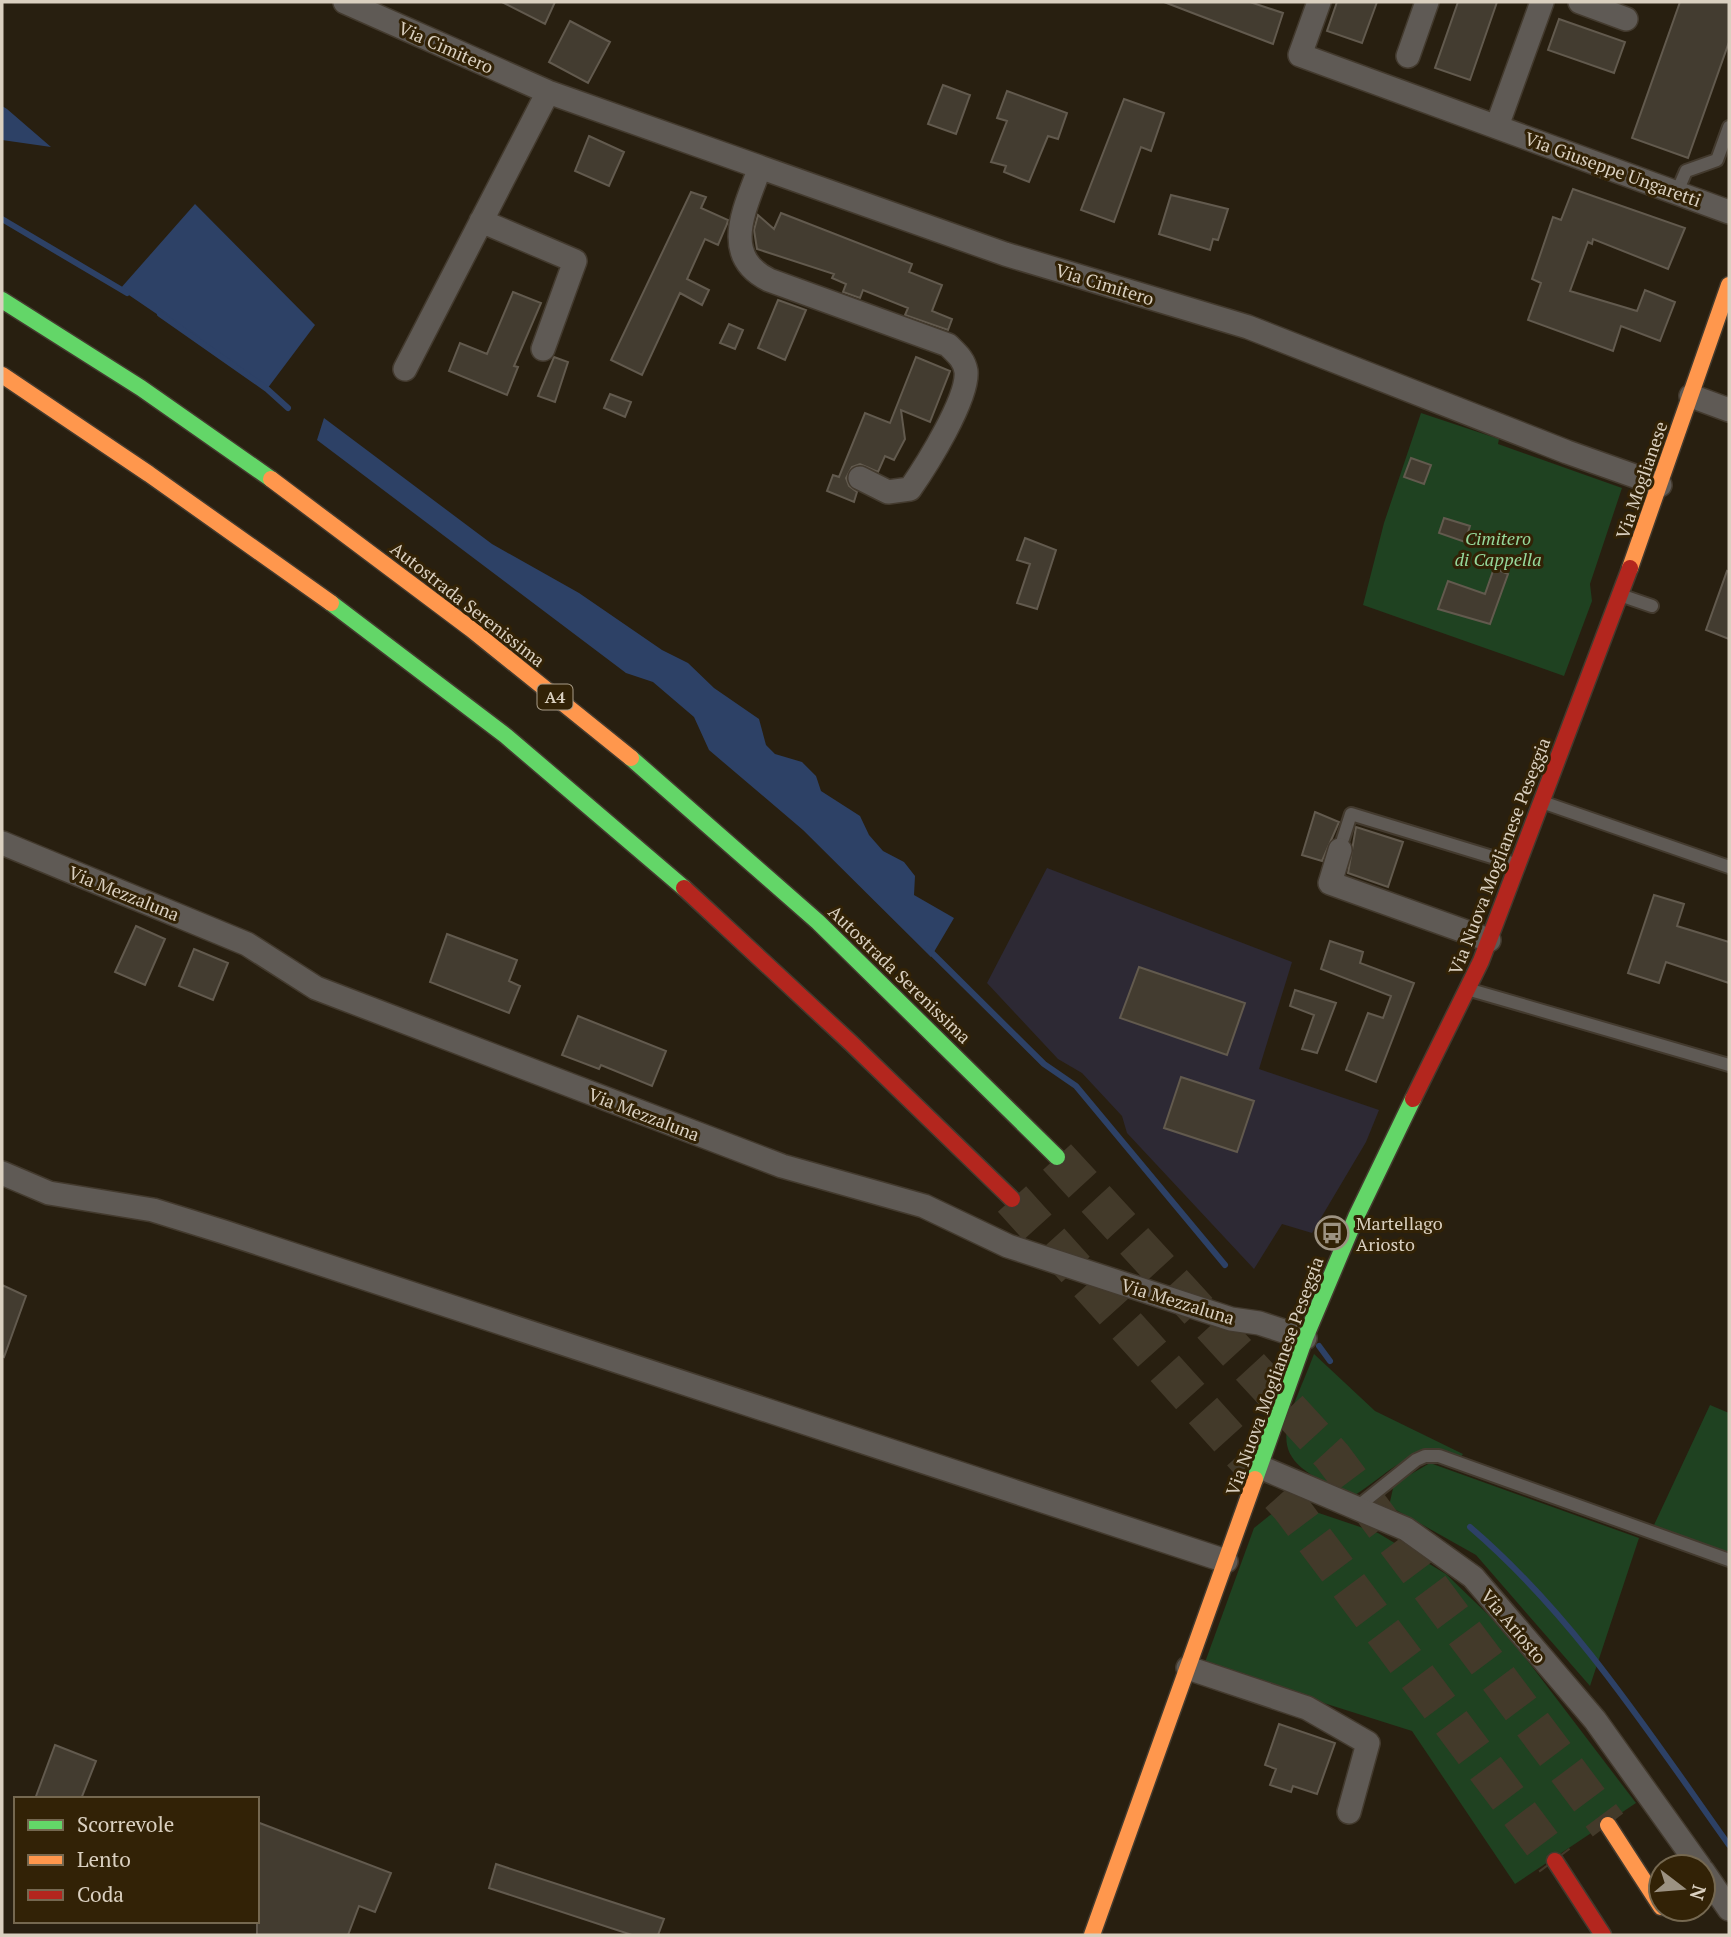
<svg xmlns="http://www.w3.org/2000/svg" width="1731" height="1937" viewBox="0 0 1731 1937" font-family="'PT Serif',serif">
<style>
.commercial{fill:#2d2934}
.green{fill:#1f4221}
.water{fill:#2d4166}
.lines{fill:none;stroke-linecap:round;stroke-linejoin:round}
.stream{stroke:#2d4166;stroke-width:6}
.building{fill:#433c30;stroke:#625a4e;stroke-width:2}
.highway-tunnel{stroke:#433a2a;stroke-width:38;stroke-dasharray:38 19;stroke-linecap:butt}
.lane-casing{stroke:#433a2e;stroke-width:16}
.street-casing{stroke:#433a2e;stroke-width:26}
.fast-casing{stroke:#433a2e;stroke-width:19}
.slow-casing{stroke:#433a2e;stroke-width:19}
.jam-casing{stroke:#433a2e;stroke-width:19}
.lane{stroke:#5f5a55;stroke-width:12}
.street{stroke:#5f5a55;stroke-width:23}
.fast{stroke:#63d668;stroke-width:16}
.slow{stroke:#ff974d;stroke-width:16}
.jam{stroke:#b3261e;stroke-width:16}
.labels{text-anchor:middle;dominant-baseline:central;stroke-width:6;stroke-linejoin:round;paint-order:stroke}
.shield{fill:#322206;stroke:#a89c88;stroke-width:2}
.shield-label{font-size:16px;font-weight:bold;fill:#dad0c0}
.street-label{font-size:18px;fill:#dad0c0;stroke:#322206}
.park-label{font-size:18px;font-style:italic;fill:#96d99c;stroke:#322206}
.poi-label{font-size:18px;fill:#dad0c0;stroke:#322206;text-anchor:start}
</style>
<rect width="100%" height="100%" fill="#281f10"/>
<!-- commercial -->
<path class="commercial" d="M 1047,868 L 1292,962 L 1259,1069 L 1379,1110 L 1366,1142 L 1312,1233 L 1282,1224 L 1254,1269 L 1127,1133 L 1122,1116 L 1082,1073 L 1058,1059 L 987,983 Z"/>
<!-- green -->
<path class="green" d="M 1421,413 L 1499,439 L 1498,444 L 1622,488 L 1590,584 L 1592,601 L 1564,676 L 1363,605 L 1384,523 Z
M 1314,1354 L 1375,1411 L 1463,1454 L 1461,1457 C 1403,1448 1399,1466 1355,1495 C 1258,1459 1283,1435 1314,1354 Z
M 1710,1405 L 1729,1413 L 1729,1553 L 1654,1525 Z
M 1430,1463 L 1639,1538 L 1590,1686 L 1476,1555 L 1389,1506 L 1394,1484 Z
M 1304,1508 L 1378,1533 L 1446,1574 L 1505,1631 L 1636,1803 L 1515,1884 L 1412,1731 L 1204,1665 L 1254,1528 L 1274,1512 Z"/>
<!-- water -->
<path class="water" d="M 2,106 L 7,109 L 51,147 L 2,140 Z
M 195,204 L 315,325 L 267,389 L 120,289 Z
M 324,418 L 492,544 L 579,593 L 662,650 L 688,663 L 714,688 L 759,719 L 766,745 L 775,754 L 802,762 L 816,776 L 821,791 L 860,816 L 869,835 L 883,851 L 904,862 L 915,876 L 914,895 L 954,918 L 931,957 L 803,830 L 709,750 L 694,717 L 653,682 L 626,673 L 317,440 Z"/>
<g class="lines">
<!-- stream -->
<path class="stream" d="M 2,219 L 127,293
M 160,314 L 267,389 L 288,408
M 928,949 L 1044,1064 L 1076,1086 L 1225,1265
M 1319,1346 L 1330,1361
M 1470,1527 C 1575,1617 1649,1733 1729,1845"/>
</g>
<!-- building -->
<path class="building" d="M 502,2 L 555,2 L 545,24 Z
M 1164,2 L 1250,2 L 1283,13 L 1273,44 Z
M 1337,2 L 1377,2 L 1362,43 L 1327,31 Z
M 1458,2 L 1497,2 L 1470,80 L 1435,68 Z
M 1680,2 L 1729,2 L 1729,42 L 1688,158 L 1632,138 Z
M 1559,19 L 1625,42 L 1614,73 L 1548,50 Z
M 570,21 L 610,42 L 588,83 L 549,62 Z
M 943,85 L 970,95 L 956,134 L 928,124 Z
M 1007,91 L 1067,113 L 1058,139 L 1048,136 L 1029,182 L 1004,172 L 1006,166 L 991,162 L 1007,121 L 997,118 Z
M 1124,99 L 1164,113 L 1151,151 L 1141,147 L 1114,222 L 1081,210 Z
M 589,136 L 624,152 L 609,186 L 575,171 Z
M 1573,189 L 1685,228 L 1668,269 L 1593,239 L 1592,244 L 1588,242 L 1570,291 L 1637,311 L 1645,290 L 1675,302 L 1660,341 L 1621,326 L 1613,351 L 1528,320 L 1541,283 L 1532,279 L 1553,217 L 1561,220 Z
M 691,192 L 706,197 L 701,208 L 728,220 L 727,224 L 718,245 L 705,239 L 687,279 L 709,290 L 702,305 L 680,293 L 642,375 L 611,360 Z
M 1171,195 L 1228,209 L 1218,240 L 1213,239 L 1210,250 L 1159,234 Z
M 781,213 L 912,264 L 909,272 L 942,285 L 932,311 L 952,319 L 948,330 L 905,315 L 908,308 L 863,290 L 860,298 L 843,292 L 846,284 L 832,278 L 834,274 L 757,249 L 754,230 L 758,215 L 774,229 Z
M 513,292 L 541,303 L 514,366 L 518,367 L 507,395 L 449,371 L 460,343 L 487,354 Z
M 778,300 L 806,310 L 785,360 L 758,348 Z
M 729,324 L 743,330 L 735,349 L 720,343 Z
M 554,357 L 568,362 L 555,402 L 538,396 Z
M 916,357 L 950,371 L 930,422 L 901,410 L 905,439 L 894,460 L 885,456 L 878,472 L 860,464 L 852,467 L 846,478 L 849,486 L 857,492 L 854,502 L 827,491 L 833,475 L 839,477 L 865,413 L 890,423 Z
M 610,394 L 631,402 L 625,417 L 604,408 Z
M 1411,458 L 1431,465 L 1424,484 L 1404,477 Z
M 1444,518 L 1470,526 L 1465,542 L 1439,533 Z
M 1025,538 L 1056,550 L 1037,609 L 1017,603 L 1030,564 L 1017,560 Z
M 1494,568 L 1508,574 L 1490,624 L 1438,609 L 1448,581 L 1485,594 Z
M 1727,571 L 1729,572 L 1729,639 L 1706,630 Z
M 1315,812 L 1339,822 L 1322,861 L 1302,855 Z
M 1356,827 L 1403,842 L 1388,887 L 1348,873 Z
M 1654,895 L 1684,904 L 1677,926 L 1729,942 L 1729,983 L 1666,962 L 1659,983 L 1628,973 Z
M 136,926 L 165,939 L 145,985 L 115,972 Z
M 447,934 L 517,960 L 509,981 L 520,986 L 509,1013 L 430,982 Z
M 1330,941 L 1363,952 L 1360,963 L 1414,983 L 1376,1082 L 1346,1070 L 1368,1013 L 1383,1018 L 1391,996 L 1321,969 Z
M 194,949 L 228,963 L 213,1000 L 179,986 Z
M 1139,967 L 1245,1003 L 1227,1055 L 1120,1018 Z
M 1295,990 L 1336,1003 L 1317,1053 L 1302,1049 L 1314,1015 L 1290,1006 Z
M 578,1016 L 666,1051 L 652,1086 L 601,1065 L 599,1069 L 562,1055 Z
M 1181,1077 L 1254,1101 L 1237,1152 L 1164,1128 Z
M 2,1285 L 26,1296 L 4,1357 L 2,1356 Z
M 1279,1724 L 1335,1743 L 1317,1794 L 1293,1786 L 1291,1792 L 1270,1785 L 1276,1769 L 1265,1765 Z
M 55,1745 L 96,1761 L 81,1799 L 35,1799 Z
M 257,1822 L 391,1873 L 375,1912 L 359,1906 L 348,1935 L 257,1935 Z
M 496,1864 L 664,1919 L 658,1935 L 632,1935 L 489,1888 Z"/>
<g class="lines">
<!-- highway-tunnel -->
<path class="highway-tunnel" d="M 1057,1157 L 1332,1456 L 1608,1825
M 1012,1199 L 1291,1508 L 1555,1861"/>
<defs>
<path id="lane" d="M 1677,192 L 1686,171 L 1717,160 L 1729,127
M 1620,595 L 1652,606
M 1542,802 L 1729,867
M 1343,839 L 1351,814 L 1515,864
M 1467,989 L 1729,1065
M 1356,1508 L 1416,1460 L 1425,1456 L 1439,1456 L 1729,1560"/>
<path id="street" d="M 345,2 L 548,92 L 1005,254 L 1248,327 L 1567,452 L 1660,485
M 1319,2 L 1300,55 L 1729,212
M 1580,2 L 1626,19
M 1408,56 L 1427,2
M 1497,126 L 1542,2
M 760,167 C 746,207 719,255 769,280 L 948,345 C 956,353 964,359 966,371 C 969,398 926,466 910,489 L 888,492 L 860,478
M 481,221 L 575,261 L 543,349
M 405,369 L 548,92
M 1691,396 L 1729,410
M 2,843 L 247,944 L 316,988 L 782,1166 L 924,1206 L 1008,1246 L 1231,1319 L 1259,1323 L 1305,1338
M 1340,850 L 1330,883 L 1489,940
M 2,1173 L 49,1193 L 153,1210 L 224,1232 L 1226,1561
M 1260,1467 L 1406,1529 L 1473,1577 L 1595,1720 L 1700,1867
M 1188,1668 L 1307,1708 L 1368,1743 L 1349,1812
M 1703,1871 L 1729,1909"/>
<path id="fast" d="M 2,300 L 141,388 L 271,479
M 331,603 L 506,736 L 684,888
M 631,758 L 818,922 L 1057,1157
M 1255,1479 L 1305,1338 L 1356,1217 L 1413,1099"/>
<path id="slow" d="M 2,375 L 149,474 L 331,603
M 271,479 L 471,629 L 631,758
M 1630,568 L 1729,285
M 1608,1825 L 1661,1907
M 1092,1935 L 1255,1479"/>
<path id="jam" d="M 684,888 L 851,1043 L 1012,1199
M 1413,1099 L 1481,961 L 1630,568
M 1555,1861 L 1603,1935"/>
</defs>
<!-- lane casing -->
<use href="#lane" class="lane-casing"/>
<!-- street casing -->
<use href="#street" class="street-casing"/>
<!-- fast casing -->
<use href="#fast" class="fast-casing"/>
<!-- slow casing -->
<use href="#slow" class="slow-casing"/>
<!-- jam casing -->
<use href="#jam" class="jam-casing"/>
<!-- lane -->
<use href="#lane" class="lane"/>
<!-- street -->
<use href="#street" class="street"/>
<!-- fast -->
<use href="#fast" class="fast"/>
<!-- slow -->
<use href="#slow" class="slow"/>
<!-- jam -->
<use href="#jam" class="jam"/>
</g>
<!-- icons -->
<defs>
<symbol id="bus-ring" viewBox="-11 -11 22 22"><circle r="9.5" fill="#322206" stroke="#9c9282" stroke-width="1.5"/><path d="M-5-6H5V4H4V6H2V4H-2V6H-4V4H-5ZM-3.5-4V0h7V-4ZM-3.5 1.2v1.5H-2V1.2ZM2 1.2v1.5H3.5V1.2Z" fill="#9c9282"/></symbol>
</defs>
<g fill-rule="evenodd">
<use href="#bus-ring" x="1313" y="1214" width="38" height="38"/>
</g>
<g class="labels">
<!-- shield labels -->
<rect class="shield" x="537.5" y="684.5" width="35" height="25" rx="5"/>
<g class="shield-label">
<text x="555" y="697">A4</text>
</g>
<!-- street labels -->
<g class="street-label">
<text transform="translate(446 47) rotate(24)">Via Cimitero</text>
<text transform="translate(1613 169) rotate(20)">Via Giuseppe Ungaretti</text>
<text transform="translate(1105 284) rotate(17)">Via Cimitero</text>
<text transform="translate(1641 480) rotate(-71)">Via Moglianese</text>
<text transform="translate(468 604) rotate(38)">Autostrada Serenissima</text>
<text transform="translate(1499 856) rotate(-69)">Via Nuova Moglianese Peseggia</text>
<text transform="translate(124 893) rotate(22)">Via Mezzaluna</text>
<text transform="translate(900 974) rotate(44)">Autostrada Serenissima</text>
<text transform="translate(644 1114) rotate(21)">Via Mezzaluna</text>
<text transform="translate(1178 1301) rotate(17)">Via Mezzaluna</text>
<text transform="translate(1274 1376) rotate(-70)">Via Nuova Moglianese Peseggia</text>
<text transform="translate(1514 1626) rotate(50)">Via Ariosto</text>
</g>
<!-- park labels -->
<g class="park-label">
<text x="1498" y="538">Cimitero<tspan x="1498" dy="21">di Cappella</tspan></text>
</g>
<!-- poi labels -->
<g class="poi-label">
<text x="1356" y="1223">Martellago<tspan x="1356" dy="21">Ariosto</tspan></text>
</g>
</g>
<!-- border -->
<rect width="1731" height="1937" fill="none" stroke="#dad0c0" stroke-width="7"/>
<!-- legend -->
<rect x="14" y="1797" width="245" height="126" fill="#322206" stroke="#756850" stroke-width="2"/>
<rect x="28" y="1820" width="35" height="10" fill="#63d668" stroke="#756850" stroke-width="2"/>
<text x="77" y="1832" font-size="21" fill="#dad0c0">Scorrevole</text>
<rect x="28" y="1855" width="35" height="10" fill="#ff974d" stroke="#756850" stroke-width="2"/>
<text x="77" y="1867" font-size="21" fill="#dad0c0">Lento</text>
<rect x="28" y="1890" width="35" height="10" fill="#b3261e" stroke="#756850" stroke-width="2"/>
<text x="77" y="1902" font-size="21" fill="#dad0c0">Coda</text>
<!-- north arrow -->
<g transform="translate(1682 1888) rotate(106)"><circle r="33" fill="#322206" stroke="#756850" stroke-width="2"/>
<path d="M0-5L12 26L0 18L-12 26Z" fill="#9c9282"/>
<text y="-10" font-size="19" font-weight="bold" text-anchor="middle" fill="#dad0c0">N</text>
</g>
</svg>
